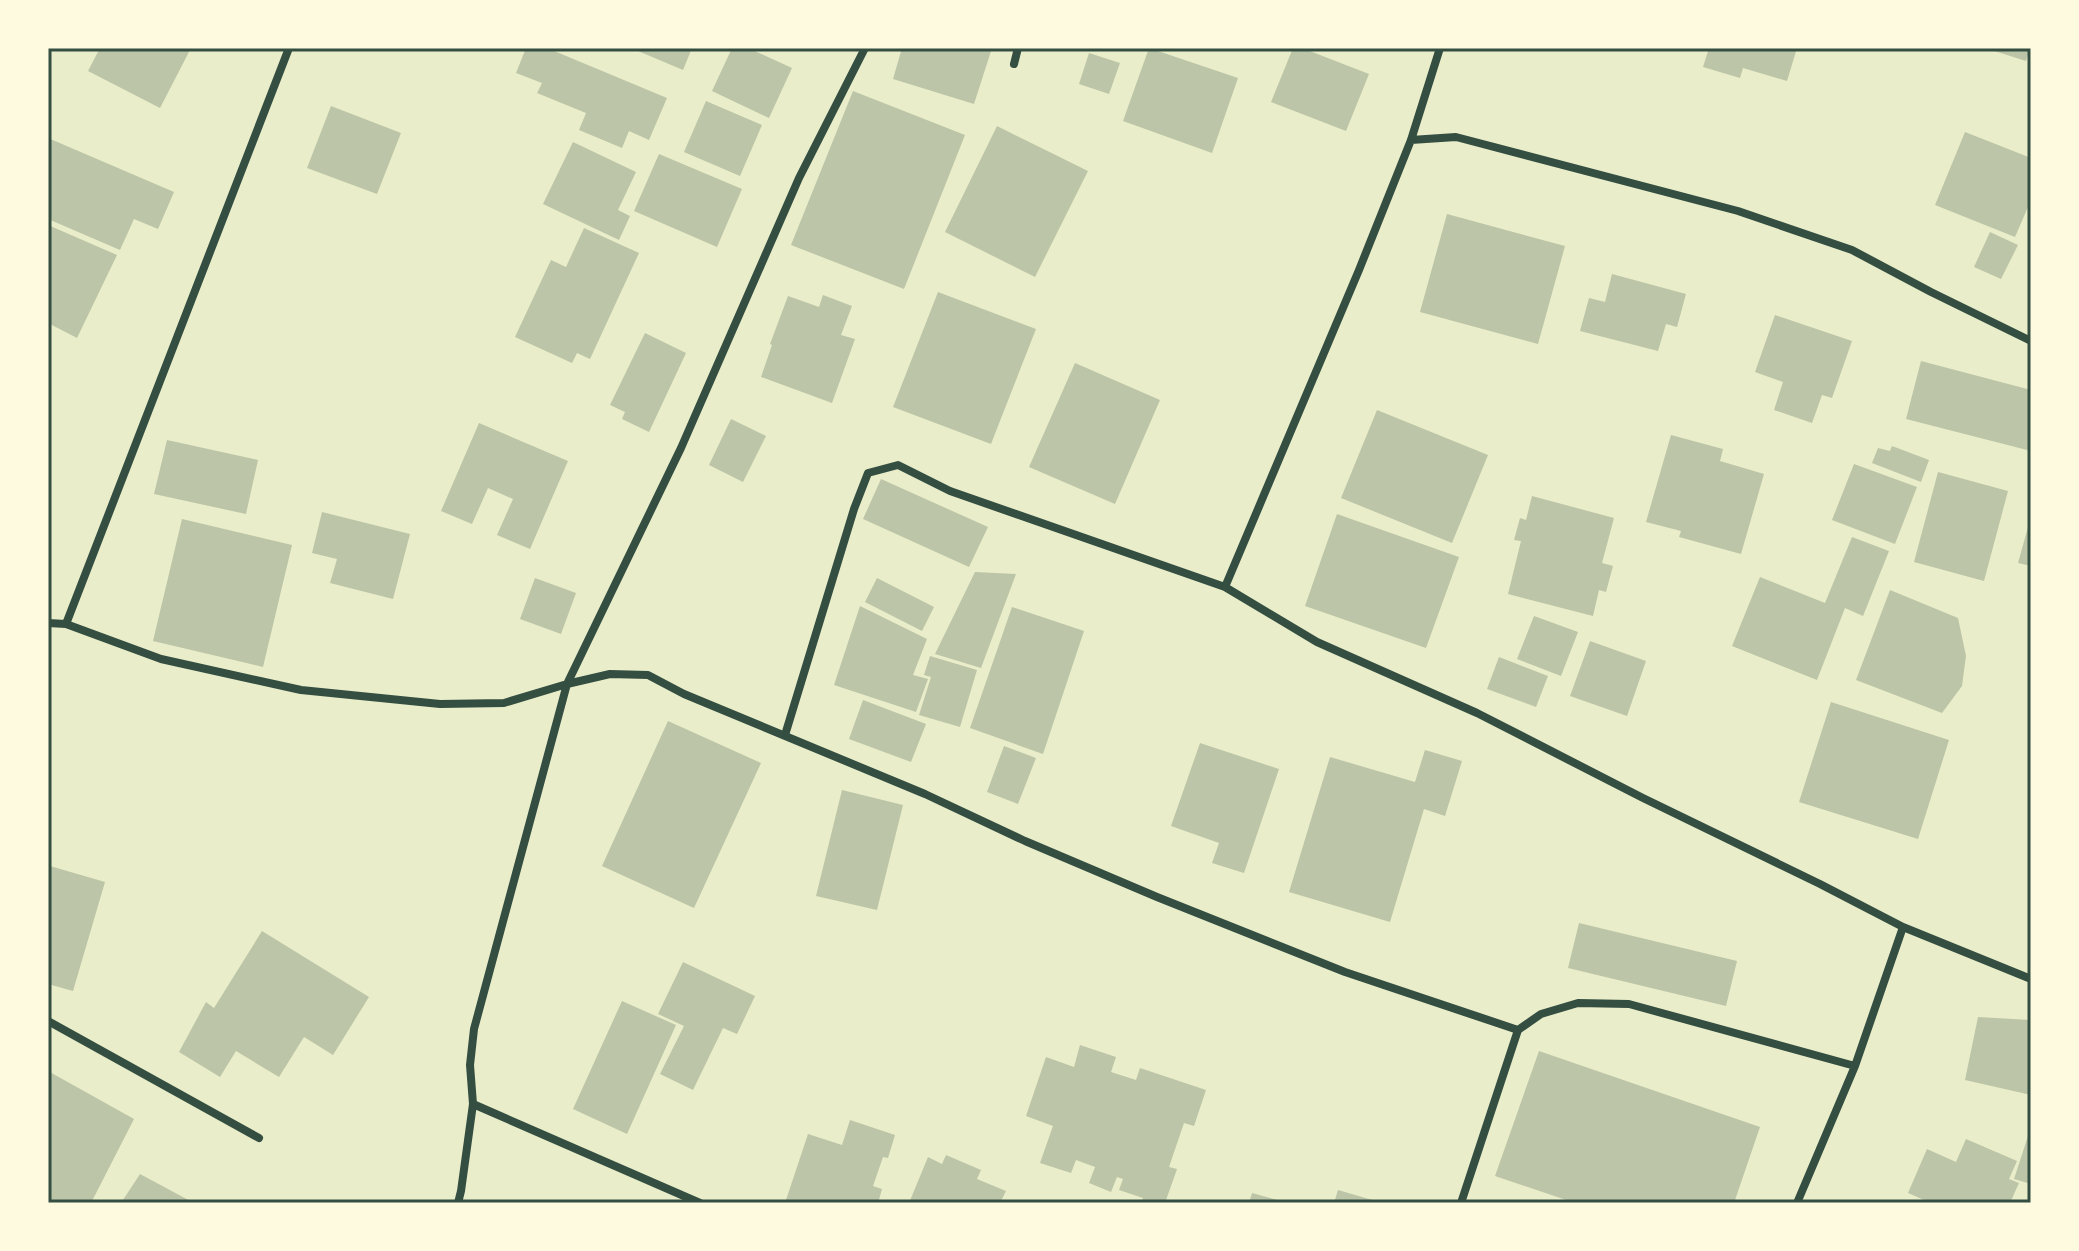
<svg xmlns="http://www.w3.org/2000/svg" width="2079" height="1251" viewBox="0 0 2079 1251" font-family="Roboto,sans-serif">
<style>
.building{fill:#bcc5a7}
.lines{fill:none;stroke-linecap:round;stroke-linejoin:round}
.minor{stroke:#344e41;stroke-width:8}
.neatline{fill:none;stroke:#344e41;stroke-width:3}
</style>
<rect width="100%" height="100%" fill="#e9edc9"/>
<!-- building -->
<path class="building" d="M 100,48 L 191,48 L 160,108 L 88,71 Z
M 526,48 L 547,48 L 667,98 L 649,140 L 629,131 L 622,148 L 579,130 L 586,113 L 537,93 L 542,83 L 516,73 Z
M 631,48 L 692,48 L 683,70 Z
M 732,48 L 748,48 L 792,68 L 769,118 L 712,91 Z
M 902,48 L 992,48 L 974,104 L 893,79 Z
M 1149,48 L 1238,78 L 1212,153 L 1123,121 Z
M 1293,48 L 1302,48 L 1369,74 L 1346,131 L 1271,102 Z
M 1709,48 L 1797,48 L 1787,81 L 1743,68 L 1740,78 L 1703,67 Z
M 1985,48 L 2030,48 L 2026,61 Z
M 1089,53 L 1120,63 L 1109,94 L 1079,84 Z
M 853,91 L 965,135 L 904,289 L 791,245 Z
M 706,101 L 762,125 L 740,176 L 684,152 Z
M 331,106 L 401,133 L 377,194 L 307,168 Z
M 997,126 L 1088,171 L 1035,277 L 945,232 Z
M 1965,132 L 2031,158 L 2031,200 L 2015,237 L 1935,205 Z
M 48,138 L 174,192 L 158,229 L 134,219 L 120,250 L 48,219 Z
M 573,142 L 636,172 L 618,210 L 630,216 L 619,240 L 543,204 Z
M 659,154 L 742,189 L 717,247 L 634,211 Z
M 1447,214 L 1565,246 L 1538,344 L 1420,312 Z
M 48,225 L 117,255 L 77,338 L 48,323 Z
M 584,228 L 639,253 L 590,359 L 577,353 L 572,363 L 515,337 L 551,260 L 566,267 Z
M 1990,232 L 2018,245 L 2001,279 L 1974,267 Z
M 1612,274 L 1686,294 L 1677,327 L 1666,324 L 1658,351 L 1580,331 L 1589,298 L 1605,302 Z
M 938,292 L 1036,329 L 991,444 L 893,407 Z
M 823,295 L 852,306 L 841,335 L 855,339 L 832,403 L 761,377 L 772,345 L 770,344 L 788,296 L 819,307 Z
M 1775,315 L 1852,341 L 1832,398 L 1822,395 L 1812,423 L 1774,410 L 1783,382 L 1755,372 Z
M 645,333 L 686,353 L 649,432 L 622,419 L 625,412 L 610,405 Z
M 1921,361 L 2031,390 L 2031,451 L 1906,419 Z
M 1075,363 L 1160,400 L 1115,504 L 1029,467 Z
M 1377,410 L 1488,455 L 1452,543 L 1341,498 Z
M 731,419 L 766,436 L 743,482 L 709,465 Z
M 479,423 L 568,461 L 530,549 L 497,535 L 513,499 L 488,488 L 472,524 L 441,511 Z
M 1671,435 L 1723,449 L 1720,461 L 1764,474 L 1741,554 L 1679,537 L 1681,531 L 1646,522 Z
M 167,440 L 258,460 L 246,514 L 154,494 Z
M 1892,446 L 1929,460 L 1921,482 L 1872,463 L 1878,448 L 1890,451 Z
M 1854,464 L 1917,487 L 1895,544 L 1832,520 Z
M 1938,472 L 2008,491 L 1984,581 L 1914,562 Z
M 881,479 L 988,527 L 969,567 L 863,519 Z
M 1532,496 L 1614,518 L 1602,563 L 1613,566 L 1606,592 L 1599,590 L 1593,616 L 1508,594 L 1521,541 L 1514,540 L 1520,518 L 1526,520 Z
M 322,512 L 410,534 L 393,599 L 330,583 L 337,559 L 312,553 Z
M 1337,514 L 1459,557 L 1426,648 L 1305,606 Z
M 182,519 L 292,545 L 263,667 L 153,641 Z
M 2030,520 L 2031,520 L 2031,566 L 2018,563 Z
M 1852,537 L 1889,551 L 1863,616 L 1845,608 L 1817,680 L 1732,646 L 1760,577 L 1825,603 Z
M 975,572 L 1016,574 L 981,668 L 935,654 Z
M 535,578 L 576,593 L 561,634 L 520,619 Z
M 877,578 L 934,607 L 922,631 L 865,602 Z
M 1890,590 L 1958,618 L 1966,656 L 1962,686 L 1942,713 L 1856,680 Z
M 860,606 L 927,639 L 913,675 L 928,679 L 916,712 L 834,685 Z
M 1012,607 L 1084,631 L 1043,754 L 970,728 Z
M 1534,616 L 1578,632 L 1561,676 L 1517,659 Z
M 1590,641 L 1646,661 L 1627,716 L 1570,696 Z
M 930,656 L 977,670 L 960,727 L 919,715 L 931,677 L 924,675 Z
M 1499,657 L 1548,676 L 1536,707 L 1487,689 Z
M 863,700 L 926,724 L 911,762 L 849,739 Z
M 1831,702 L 1949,740 L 1918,839 L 1799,802 Z
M 668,721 L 761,763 L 694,908 L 602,866 Z
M 1200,743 L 1279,769 L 1244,873 L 1212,863 L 1219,843 L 1171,826 Z
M 1004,746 L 1036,758 L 1018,804 L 987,792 Z
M 1425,750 L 1462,761 L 1445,816 L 1424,809 L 1390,922 L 1289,892 L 1330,757 L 1415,782 Z
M 842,790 L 903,805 L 877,910 L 816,896 Z
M 50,866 L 105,882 L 73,991 L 48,984 L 48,871 Z
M 1579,923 L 1737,961 L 1726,1006 L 1568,968 Z
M 262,931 L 369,997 L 333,1055 L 304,1037 L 279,1077 L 236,1051 L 220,1077 L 179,1052 L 206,1002 L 214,1008 Z
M 683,962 L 755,996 L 737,1034 L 723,1028 L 693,1090 L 660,1074 L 684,1026 L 658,1014 Z
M 622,1001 L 676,1025 L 627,1134 L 573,1109 Z
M 1978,1017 L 2031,1020 L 2031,1095 L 1965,1080 Z
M 1080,1045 L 1116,1057 L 1111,1072 L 1136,1080 L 1140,1068 L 1206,1090 L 1194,1126 L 1184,1123 L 1169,1167 L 1177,1169 L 1165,1203 L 1141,1203 L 1143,1198 L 1119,1190 L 1123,1179 L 1117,1177 L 1111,1192 L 1089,1183 L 1095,1167 L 1076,1160 L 1071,1173 L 1040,1163 L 1053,1126 L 1026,1116 L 1046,1057 L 1074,1067 Z
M 1539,1051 L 1760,1127 L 1734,1203 L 1575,1203 L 1495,1176 Z
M 48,1071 L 134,1119 L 91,1203 L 48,1203 Z
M 850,1120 L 895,1135 L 888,1158 L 883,1157 L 873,1186 L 882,1189 L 878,1203 L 785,1203 L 808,1134 L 842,1145 Z
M 2030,1130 L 2031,1130 L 2031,1184 L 2014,1179 Z
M 1966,1139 L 2017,1161 L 2009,1179 L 2019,1183 L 2010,1203 L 1931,1203 L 1908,1193 L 1927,1149 L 1956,1162 Z
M 946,1155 L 981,1170 L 977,1179 L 1006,1191 L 1000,1203 L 909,1203 L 928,1157 L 942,1164 Z
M 140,1174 L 194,1203 L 121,1203 Z
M 1338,1190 L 1379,1202 L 1379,1203 L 1334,1203 Z
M 1252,1193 L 1285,1202 L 1284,1203 L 1249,1203 Z"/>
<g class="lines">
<!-- minor -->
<path class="minor" d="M 1014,64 L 1018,48
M 1411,140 L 1456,137 L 1738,211 L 1852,250 L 1931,292 L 2031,341
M 1225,587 L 1359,270 L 1411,140 L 1440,48
M 48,623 L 66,624 L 161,659 L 301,690 L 440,704 L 504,703 L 567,684 L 610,674 L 648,675 L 684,694 L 925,794 L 1025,841 L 1157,897 L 1345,972 L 1518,1030
M 66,624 L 289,48
M 785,735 L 854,509 L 868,473 L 898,465 L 950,491 L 1225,587 L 1317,642 L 1477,713 L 1643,798 L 1820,884 L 1903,927
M 48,1021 L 259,1138
M 473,1104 L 700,1203
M 458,1203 L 461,1191 L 473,1104 L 470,1065 L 474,1029 L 567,684 L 681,448 L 799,178 L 865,48
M 1461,1203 L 1518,1030 L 1541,1014 L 1578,1003 L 1629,1004 L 1855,1066
M 1797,1203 L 1855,1066 L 1903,927 L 2031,979"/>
</g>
<!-- border -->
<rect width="2079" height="1251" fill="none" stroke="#fefae0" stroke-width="100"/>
<rect x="50" y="50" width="1979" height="1151" class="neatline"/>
</svg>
